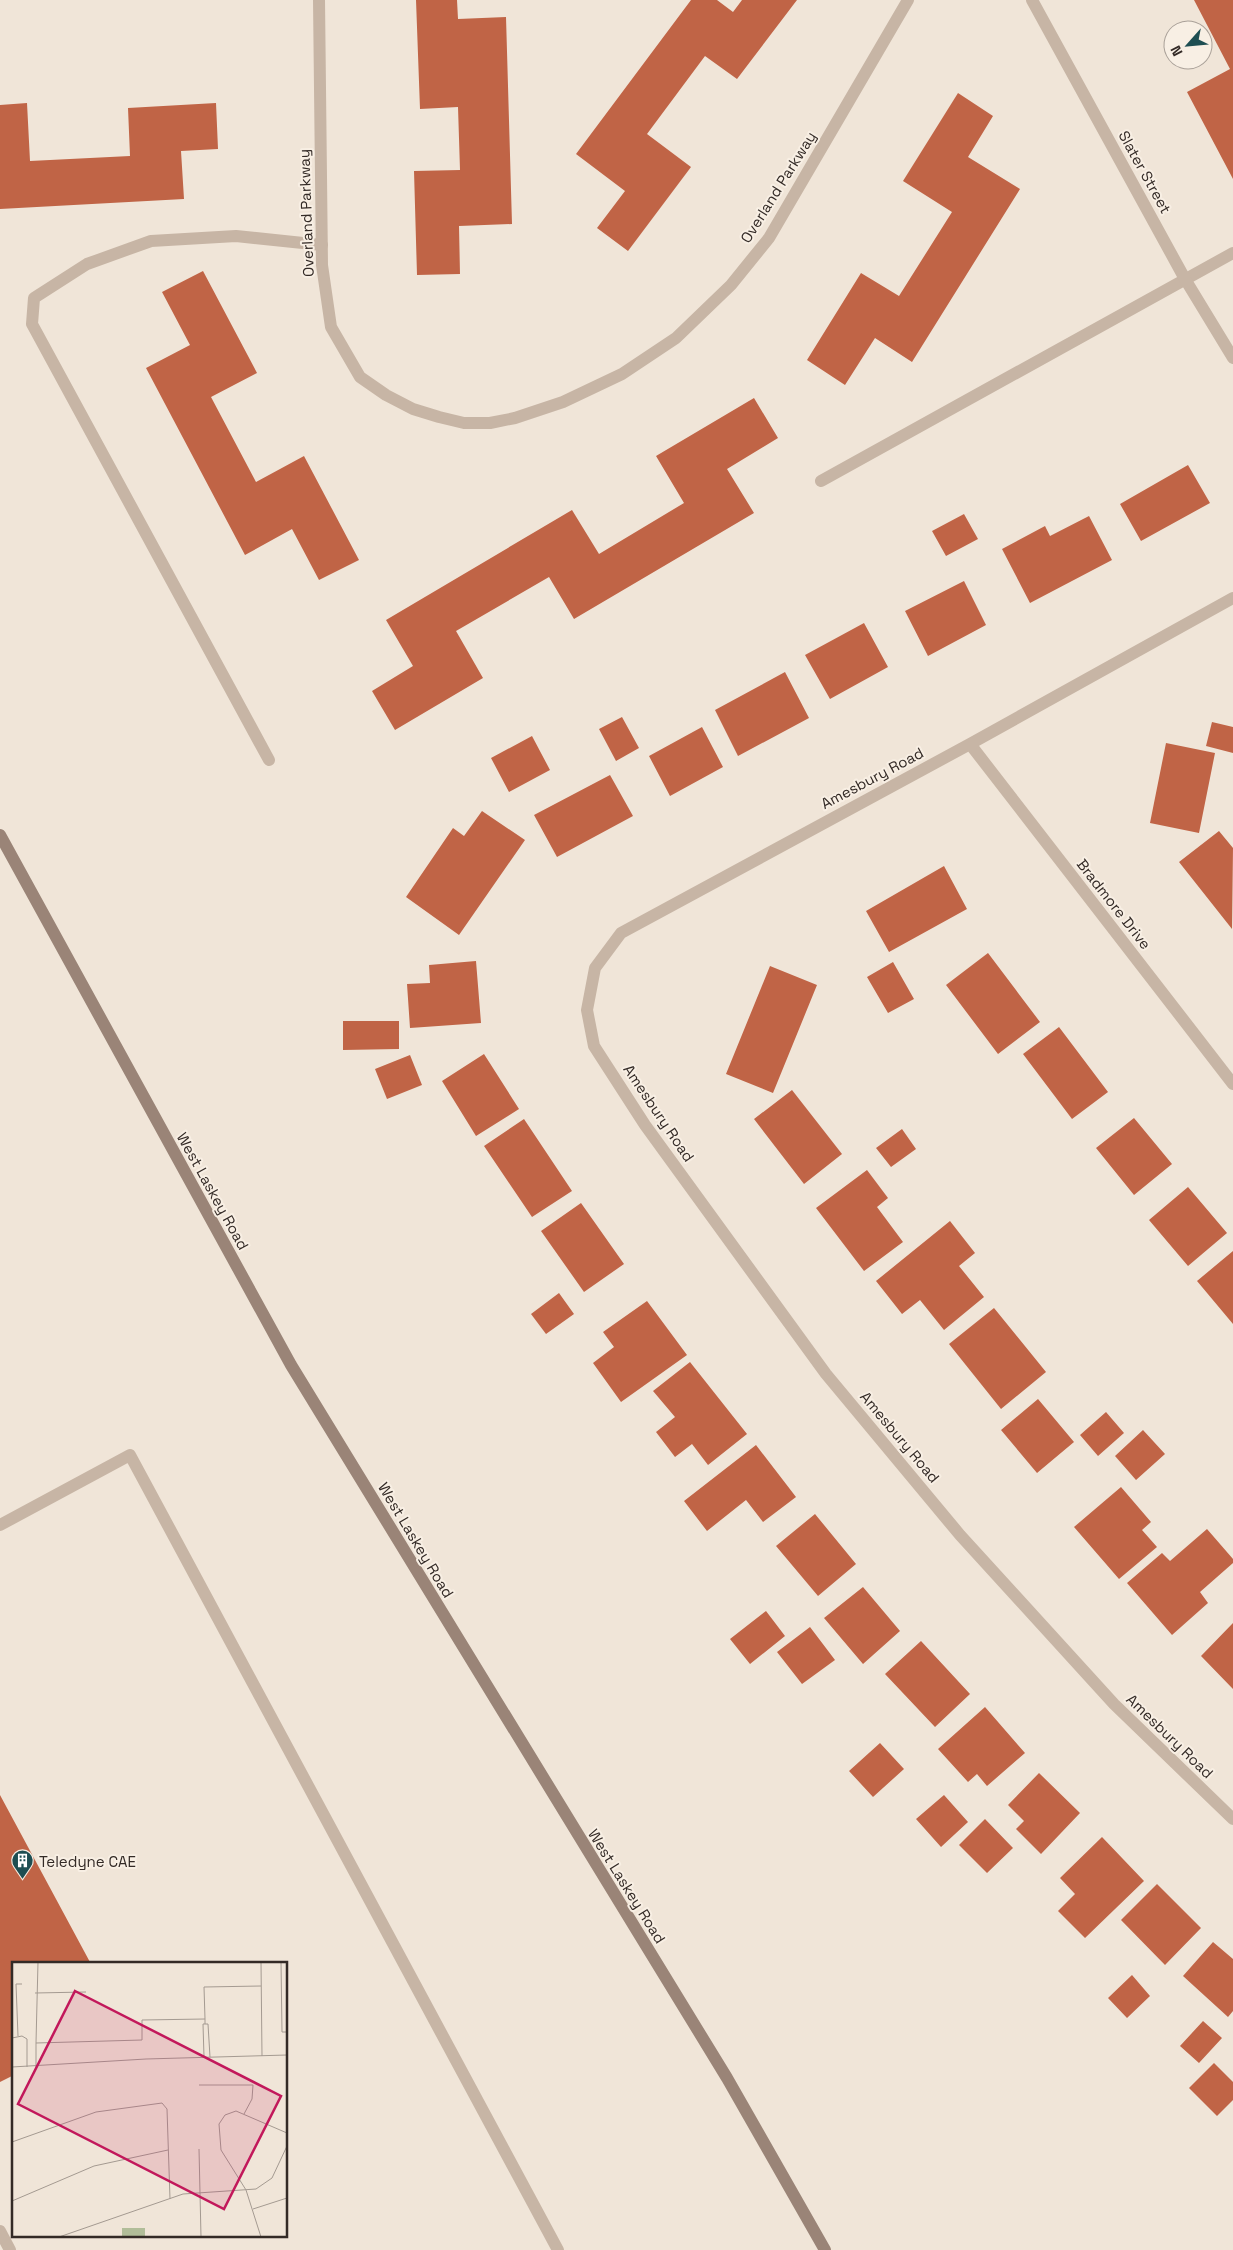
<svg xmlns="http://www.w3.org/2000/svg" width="1233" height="2250" viewBox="0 0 1233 2250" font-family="'Space Grotesk',sans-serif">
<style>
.building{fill:#c06446}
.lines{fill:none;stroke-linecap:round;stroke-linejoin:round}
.service{stroke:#c7b5a5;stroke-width:12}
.minor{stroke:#c7b5a5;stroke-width:12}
.secondary{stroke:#9a8477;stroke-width:12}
.labels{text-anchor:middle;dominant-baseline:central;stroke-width:4;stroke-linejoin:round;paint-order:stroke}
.street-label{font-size:15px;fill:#332a26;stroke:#f8efe4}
.poi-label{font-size:15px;fill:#332a26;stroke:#f8efe4;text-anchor:start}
.inset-road{fill:none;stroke:#a49a91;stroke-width:1}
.view{fill:#c2185b;fill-opacity:0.15;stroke:#c2185b;stroke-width:2.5}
.inset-edge{fill:none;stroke:#332a26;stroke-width:2.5}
</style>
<rect width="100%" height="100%" fill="#f0e5d8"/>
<!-- building -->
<path class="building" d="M 416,0 L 457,0 L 458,19 L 506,17 L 512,224 L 459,226 L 460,274 L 417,275 L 414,171 L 460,170 L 458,107 L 420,109 Z
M 691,0 L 717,0 L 733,12 L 742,0 L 797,0 L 737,79 L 705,56 L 647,134 L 691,167 L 628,251 L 597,228 L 625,191 L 576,154 Z
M 1194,0 L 1233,0 L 1233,179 L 1187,92 L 1230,69 Z
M 958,93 L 993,116 L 968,157 L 1020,189 L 912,362 L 875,338 L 845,385 L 807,360 L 861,273 L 899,296 L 952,212 L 903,181 Z
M 27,103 L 30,161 L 130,156 L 128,108 L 216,103 L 218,149 L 181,151 L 184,199 L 0,209 L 0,105 Z
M 203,271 L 257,373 L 211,397 L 256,482 L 304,456 L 359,560 L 319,580 L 292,529 L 245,555 L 146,368 L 190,345 L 162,292 Z
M 754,398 L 778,438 L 727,469 L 754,513 L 574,619 L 549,577 L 456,631 L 483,678 L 395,730 L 372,691 L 413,666 L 386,620 L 572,510 L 599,554 L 684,503 L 656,456 Z
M 1188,465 L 1210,503 L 1141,541 L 1120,504 Z
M 964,514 L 978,539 L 946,556 L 932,531 Z
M 1089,516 L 1112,560 L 1030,603 L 1002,549 L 1045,526 L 1050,536 Z
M 964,581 L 986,625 L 928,656 L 905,611 Z
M 864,623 L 888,667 L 830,699 L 805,655 Z
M 785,672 L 809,718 L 738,756 L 715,710 Z
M 622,717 L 639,748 L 616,761 L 599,729 Z
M 1212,722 L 1233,727 L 1233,753 L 1206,746 Z
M 702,727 L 723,767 L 670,796 L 649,756 Z
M 532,736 L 550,770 L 509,792 L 491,758 Z
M 1166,743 L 1215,753 L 1199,833 L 1150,823 Z
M 610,775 L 633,816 L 557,857 L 534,815 Z
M 482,811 L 525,840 L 459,935 L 406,897 L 453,828 L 464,836 Z
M 1219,831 L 1233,848 L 1232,929 L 1179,862 Z
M 944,866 L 967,909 L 889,952 L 866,911 Z
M 988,953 L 1040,1022 L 998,1054 L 946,985 Z
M 476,961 L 481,1023 L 410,1028 L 407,984 L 430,983 L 429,965 Z
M 893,962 L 914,999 L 888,1013 L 867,977 Z
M 770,966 L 817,985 L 773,1093 L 726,1074 Z
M 343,1021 L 399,1021 L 399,1049 L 343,1050 Z
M 1059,1027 L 1108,1092 L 1072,1119 L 1023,1054 Z
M 484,1054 L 519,1109 L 476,1136 L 442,1081 Z
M 410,1055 L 422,1085 L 387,1099 L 375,1069 Z
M 792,1090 L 842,1154 L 804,1184 L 754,1119 Z
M 1134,1118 L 1172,1164 L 1134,1195 L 1096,1148 Z
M 524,1119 L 572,1191 L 532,1217 L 484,1146 Z
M 902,1129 L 916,1149 L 891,1167 L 876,1148 Z
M 867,1170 L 888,1198 L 877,1207 L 903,1242 L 864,1271 L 816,1208 Z
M 1188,1187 L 1227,1233 L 1188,1266 L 1149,1220 Z
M 581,1203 L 624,1264 L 584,1292 L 541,1231 Z
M 950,1221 L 975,1253 L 959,1266 L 984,1297 L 944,1330 L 920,1300 L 902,1314 L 876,1281 Z
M 1233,1251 L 1233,1324 L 1197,1281 Z
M 559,1293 L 574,1314 L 546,1334 L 531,1314 Z
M 647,1301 L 687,1355 L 621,1402 L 593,1363 L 614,1347 L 603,1332 Z
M 994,1308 L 1046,1372 L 1001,1409 L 949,1344 Z
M 690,1362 L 747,1434 L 708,1465 L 692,1444 L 675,1457 L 656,1432 L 675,1417 L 653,1391 Z
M 1038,1399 L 1074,1442 L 1037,1473 L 1001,1430 Z
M 1106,1412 L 1124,1433 L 1098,1456 L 1080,1435 Z
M 1143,1430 L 1165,1454 L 1136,1480 L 1115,1456 Z
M 756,1445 L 796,1497 L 763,1522 L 746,1500 L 707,1531 L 684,1501 Z
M 1121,1487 L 1151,1522 L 1142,1530 L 1157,1547 L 1119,1579 L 1074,1527 Z
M 815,1514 L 856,1564 L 818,1596 L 776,1546 Z
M 1207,1529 L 1233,1559 L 1233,1563 L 1200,1592 L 1208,1603 L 1172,1635 L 1127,1583 L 1162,1553 L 1170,1561 Z
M 863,1587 L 900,1631 L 863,1664 L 824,1618 Z
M 766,1611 L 785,1636 L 750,1664 L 730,1639 Z
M 1233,1623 L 1233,1689 L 1201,1656 Z
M 810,1627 L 835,1660 L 802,1684 L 777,1652 Z
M 921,1641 L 970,1694 L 935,1727 L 885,1674 Z
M 985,1707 L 1025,1753 L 987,1786 L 977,1774 L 968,1782 L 938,1749 Z
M 880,1743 L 904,1769 L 873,1797 L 849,1771 Z
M 1039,1773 L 1080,1813 L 1041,1854 L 1016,1829 L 1024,1821 L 1008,1805 Z
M 0,1795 L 91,1964 L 14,1964 L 14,2075 L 0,2082 Z
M 944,1795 L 968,1822 L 941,1847 L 916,1819 Z
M 985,1819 L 1013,1848 L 987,1873 L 959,1845 Z
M 1102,1837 L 1144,1881 L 1085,1938 L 1058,1911 L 1075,1894 L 1060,1878 Z
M 1157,1884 L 1201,1928 L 1165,1965 L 1121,1920 Z
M 1213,1942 L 1233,1959 L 1233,2011 L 1228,2017 L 1183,1976 Z
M 1132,1975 L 1150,1996 L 1127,2018 L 1108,1998 Z
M 1203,2021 L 1222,2038 L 1199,2063 L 1180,2046 Z
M 1214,2063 L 1233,2082 L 1233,2100 L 1217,2116 L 1189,2088 Z"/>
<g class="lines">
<!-- service -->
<path class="service" d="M 821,481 L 1233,253
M 269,760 L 32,324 L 34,298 L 87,264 L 151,241 L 236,236 L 322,245
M 0,1525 L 130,1455 L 558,2250
M 0,2231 L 10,2250"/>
<!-- minor -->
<path class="minor" d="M 319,0 L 322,265 L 331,327 L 360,377 L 386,395 L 413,409 L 439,417 L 464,423 L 490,423 L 515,418 L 563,402 L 622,374 L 676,338 L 731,285 L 769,238 L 908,0
M 1032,0 L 1185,279 L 1233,358
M 1233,598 L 970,744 L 621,933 L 595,968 L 587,1010 L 594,1046 L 645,1125 L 826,1374 L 960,1535 L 1114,1704 L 1233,1819
M 970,744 L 1233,1084"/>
<!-- secondary -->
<path class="secondary" d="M 0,835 L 291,1365 L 727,2078 L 825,2250"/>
</g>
<!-- icons -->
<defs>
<symbol id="building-pin" viewBox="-11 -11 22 30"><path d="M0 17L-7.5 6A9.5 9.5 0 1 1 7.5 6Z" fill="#1e4e52" stroke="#f8efe4"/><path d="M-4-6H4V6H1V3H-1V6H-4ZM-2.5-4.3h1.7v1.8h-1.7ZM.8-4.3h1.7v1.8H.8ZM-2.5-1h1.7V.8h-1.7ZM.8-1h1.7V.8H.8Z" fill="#fff"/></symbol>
</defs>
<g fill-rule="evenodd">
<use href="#building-pin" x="10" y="1848" width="25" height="34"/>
</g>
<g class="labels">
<!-- street labels -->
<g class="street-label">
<text transform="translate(1145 172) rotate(61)">Slater Street</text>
<text transform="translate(778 187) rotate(-58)">Overland Parkway</text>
<text transform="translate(306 213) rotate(-92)">Overland Parkway</text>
<text transform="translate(872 778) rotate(-28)">Amesbury Road</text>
<text transform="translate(1114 904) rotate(52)">Bradmore Drive</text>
<text transform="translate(659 1113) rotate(56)">Amesbury Road</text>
<text transform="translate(213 1191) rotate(61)">West Laskey Road</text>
<text transform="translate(900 1437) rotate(50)">Amesbury Road</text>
<text transform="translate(416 1540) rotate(59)">West Laskey Road</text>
<text transform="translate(1170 1736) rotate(44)">Amesbury Road</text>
<text transform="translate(627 1886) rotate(58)">West Laskey Road</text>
</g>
<!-- poi labels -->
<g class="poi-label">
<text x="39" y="1861">Teledyne CAE</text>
</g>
</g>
<!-- overview -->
<g transform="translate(12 1962)">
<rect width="275" height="275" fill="#f0e5d8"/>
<path d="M 110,266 L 133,266 L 133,275 L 110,275 Z" fill="#b1bd99"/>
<path class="inset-road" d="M 249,0 L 250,94M 269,0 L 270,70 L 275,70M 23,31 L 74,30M 193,57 L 192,25 L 249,24M 6,74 L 4,22 L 10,22M 0,76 L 10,74 L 15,77 L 15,105M 24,81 L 26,0M 192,95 L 191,62 L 196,62 L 198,95M 0,105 L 134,97 L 275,93M 24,105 L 24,81 L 130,78 L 130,58 L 193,57 L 193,62M 187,123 L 241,123 L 240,137 L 232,152M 0,180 L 84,150 L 150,141 L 155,147 L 158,237M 187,187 L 189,275M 0,239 L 82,204 L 156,188M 241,247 L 275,236M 47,275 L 171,232 L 244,227 L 260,216 L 275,184M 249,275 L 234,228 L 209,188 L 207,162 L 213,153 L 224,149 L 275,171"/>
<path class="view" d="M 63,29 L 269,134 L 212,247 L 6,142 Z"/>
<rect width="275" height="275" class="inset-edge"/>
</g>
<!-- north arrow -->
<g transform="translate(1188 45) rotate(243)"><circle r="24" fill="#f8efe4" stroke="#a9a098"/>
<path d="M0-4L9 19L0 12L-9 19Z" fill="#1e4e52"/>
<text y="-8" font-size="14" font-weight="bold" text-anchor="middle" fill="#332a26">N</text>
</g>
</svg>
